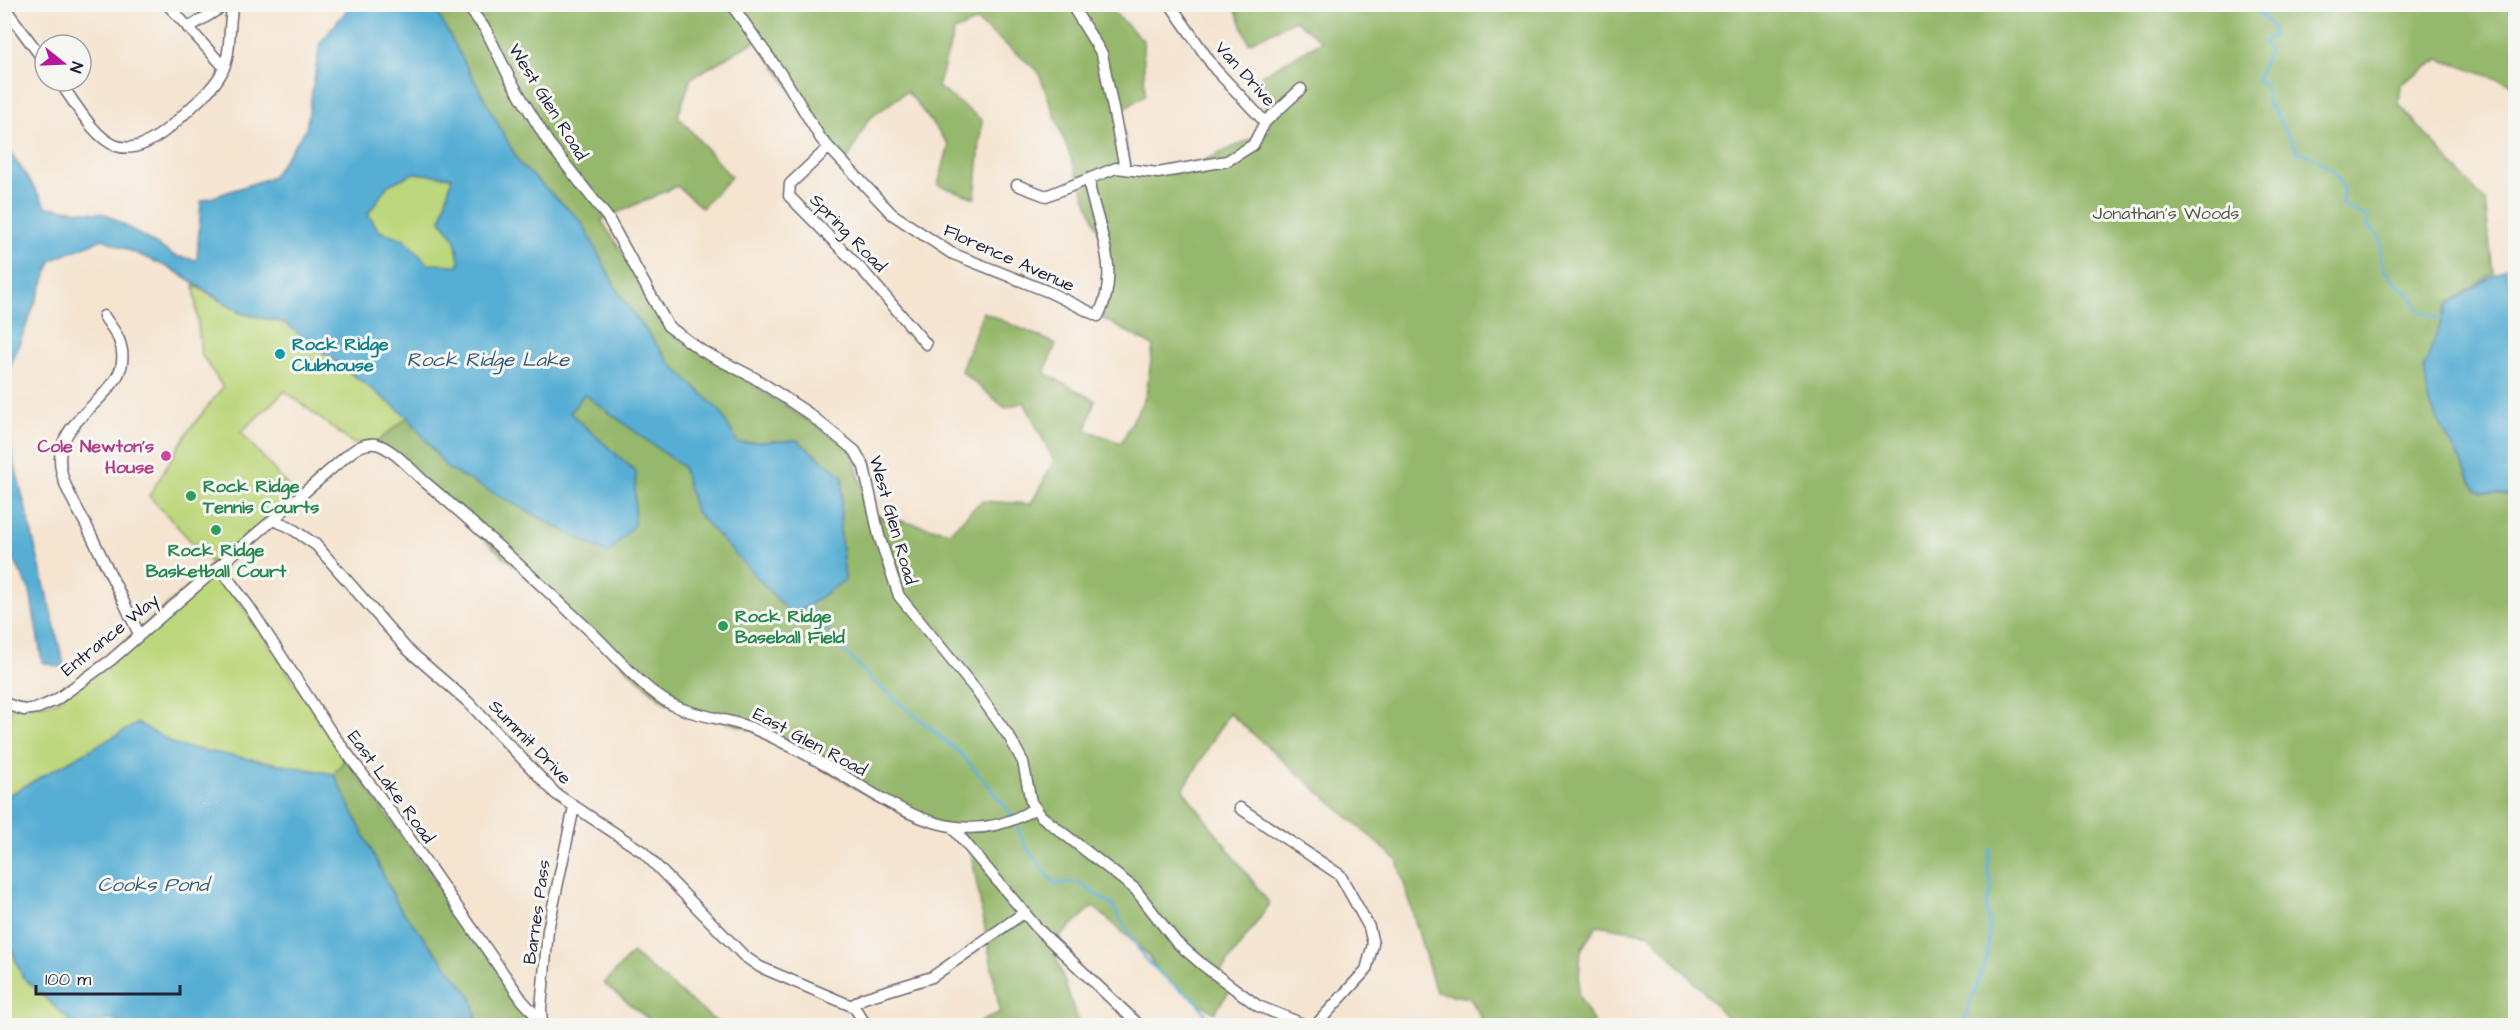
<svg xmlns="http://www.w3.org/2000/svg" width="2520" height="1030" viewBox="0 0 2520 1030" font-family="'Architects Daughter',sans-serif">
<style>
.green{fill:#bdd77c;stroke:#707c5c;stroke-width:1.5}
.forest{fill:#96b86c;stroke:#5c6d54;stroke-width:1.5;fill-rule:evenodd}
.water{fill:#57aed4;stroke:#3c6888;stroke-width:1.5;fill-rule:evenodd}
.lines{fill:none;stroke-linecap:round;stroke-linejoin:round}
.stream{stroke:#57aed4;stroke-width:3}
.minor-casing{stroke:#6c666f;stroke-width:13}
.minor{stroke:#fff;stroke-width:10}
.culture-dot{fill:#0f9aa8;stroke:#f6f6f2;stroke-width:2}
.hotel-dot{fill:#d1479c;stroke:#f6f6f2;stroke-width:2}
.leisure-dot{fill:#2e9e5b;stroke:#f6f6f2;stroke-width:2}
.labels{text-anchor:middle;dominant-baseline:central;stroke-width:6;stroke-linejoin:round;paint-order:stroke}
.street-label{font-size:18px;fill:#22223b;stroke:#f6f6f2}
.park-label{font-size:18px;fill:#50584e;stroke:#f6f6f2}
.culture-label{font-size:18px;font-weight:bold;fill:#0d838f;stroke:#f6f6f2;text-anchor:start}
.hotel-label{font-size:18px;font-weight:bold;fill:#b23c85;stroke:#f6f6f2;text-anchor:end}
.leisure-label{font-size:18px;font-weight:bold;fill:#27864d;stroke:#f6f6f2;text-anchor:start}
.water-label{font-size:20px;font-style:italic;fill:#375a78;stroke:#f6f6f2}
</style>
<rect width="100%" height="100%" fill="#f6f6f2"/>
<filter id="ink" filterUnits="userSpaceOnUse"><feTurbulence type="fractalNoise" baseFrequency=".0167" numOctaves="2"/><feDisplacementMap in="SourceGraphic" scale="12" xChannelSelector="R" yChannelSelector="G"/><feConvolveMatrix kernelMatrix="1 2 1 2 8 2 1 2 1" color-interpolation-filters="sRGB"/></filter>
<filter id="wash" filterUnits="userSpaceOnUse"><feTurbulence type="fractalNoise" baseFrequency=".008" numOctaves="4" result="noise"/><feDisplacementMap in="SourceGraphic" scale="24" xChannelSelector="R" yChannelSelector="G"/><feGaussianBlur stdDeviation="1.35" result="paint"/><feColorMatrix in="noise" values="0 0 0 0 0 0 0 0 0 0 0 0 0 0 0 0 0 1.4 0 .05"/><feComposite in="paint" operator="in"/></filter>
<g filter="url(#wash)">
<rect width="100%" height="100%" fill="#f5e4d0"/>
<!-- green -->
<path class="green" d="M 414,173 L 452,177 L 441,220 L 455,239 L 460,266 L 428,265 L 404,239 L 379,231 L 368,214 L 388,185 Z
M 194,285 L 240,313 L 285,323 L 408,417 L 377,442 L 352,443 L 285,391 L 241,432 L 296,495 L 215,566 L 346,758 L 334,774 L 178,746 L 138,723 L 5,797 L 5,762 L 8,758 L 10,708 L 56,702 L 213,565 L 149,496 L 187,433 L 223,387 L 201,354 Z
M 4,932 L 22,976 L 74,1025 L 7,1026 L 5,1023 Z"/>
<!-- forest -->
<path class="forest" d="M 425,5 L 1106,5 L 1143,40 L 1145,95 L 1120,112 L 1131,171 L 1176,173 L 1269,131 L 1261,76 L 1322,41 L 1295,20 L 1249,43 L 1234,5 L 2515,5 L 2515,85 L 2439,59 L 2401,84 L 2399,104 L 2485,201 L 2493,273 L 2448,304 L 2477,491 L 2515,496 L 2515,1025 L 1734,1025 L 1650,934 L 1597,925 L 1581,950 L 1578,994 L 1595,1025 L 1486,1025 L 1470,998 L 1436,992 L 1397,860 L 1229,713 L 1183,790 L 1270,904 L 1217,977 L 1231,989 L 1214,1013 L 1160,974 L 1147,954 L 1093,906 L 1052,944 L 1079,1025 L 975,1025 L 1000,1012 L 969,841 L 871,797 L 771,736 L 664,702 L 377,442 L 408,417 L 448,469 L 636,472 L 570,413 L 584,394 L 683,467 L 696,511 L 793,616 L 845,580 L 840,528 L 843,477 L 797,440 L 738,443 L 720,411 L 670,363 L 621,297 L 581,221 L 520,164 L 439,16 ZM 977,21 L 1038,71 L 1106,251 L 1102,318 L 1153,346 L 1146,395 L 1121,443 L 1086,430 L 1095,400 L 1044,373 L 1056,344 L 983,312 L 961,371 L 1005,408 L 1024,402 L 1054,461 L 1031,504 L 981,501 L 950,532 L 870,514 L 851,448 L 677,337 L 601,220 L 677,186 L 702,208 L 731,177 L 678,116 L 691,78 L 757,40 L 844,167 L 868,120 L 907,91 L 949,145 L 938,185 L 975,198 L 982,120 L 938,87 L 954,31 Z
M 346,758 L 538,1025 L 478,1025 L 471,997 L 399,907 L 334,774 Z
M 632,953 L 720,1025 L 656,1025 L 604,984 Z"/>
<!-- water -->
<path class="water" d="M 351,5 L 425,5 L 439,16 L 520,164 L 581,221 L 621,297 L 670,363 L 720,411 L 738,443 L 797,440 L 843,477 L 840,528 L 845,580 L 793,616 L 695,511 L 683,467 L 584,394 L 570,413 L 636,472 L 634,525 L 608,554 L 448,469 L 408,417 L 285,323 L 241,313 L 172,269 L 103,239 L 52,260 L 5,380 L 5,144 L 47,207 L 106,214 L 175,256 L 197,260 L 201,201 L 272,177 L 306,129 L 320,43 ZM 414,173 L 452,177 L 441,220 L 455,239 L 460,265 L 428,264 L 404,239 L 379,231 L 368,214 L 388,185 Z
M 2505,268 L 2516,302 L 2515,496 L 2477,491 L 2429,404 L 2424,368 L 2448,304 Z
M 4,424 L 5,424 L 65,669 L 42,662 L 30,591 L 5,542 Z
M 138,723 L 178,746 L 334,774 L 399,907 L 472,997 L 478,1025 L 121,1026 L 115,1020 L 74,1025 L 22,976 L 5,932 L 5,797 Z"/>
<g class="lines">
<!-- stream -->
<path class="stream" d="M 2252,4 L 2273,28 L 2273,36 L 2263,43 L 2269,50 L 2257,80 L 2266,86 L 2267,103 L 2279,117 L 2283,129 L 2289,135 L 2298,152 C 2312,154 2339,172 2342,186 C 2344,192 2341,199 2342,205 L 2369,219 L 2367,226 C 2392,243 2375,247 2383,267 C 2388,279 2402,286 2410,295 C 2414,300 2416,307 2420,312 L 2442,319
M 809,606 L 839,645 L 871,679 L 959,752 L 986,782 L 1013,817 L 1027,849 L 1055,884 L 1078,882 L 1112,905 L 1145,959 L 1169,981 L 1198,1002 L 1205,1014 L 1204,1026
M 1962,1026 L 1987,956 L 1989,928 L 1986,904 L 1992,890 L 1988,868 L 1990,849"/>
</g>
</g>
<g filter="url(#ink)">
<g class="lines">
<defs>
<path id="minor" d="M 167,4 L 224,67
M 466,4 L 486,30 L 510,79 L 548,142 L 608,218 L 668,326 L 702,351 L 753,377 L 808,413 L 855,451 L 864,467 L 879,536 L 899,596 L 975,689 L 1010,738 L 1023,762 L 1031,802 L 1041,816 L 1135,889 L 1176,942 L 1204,966 L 1258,1006 L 1308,1026
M 731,4 L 786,81 L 821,139 L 892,214 L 951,253 L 1049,292 L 1098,316 C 1121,274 1100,233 1090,189 L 1090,179
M 1071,4 L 1102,54 L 1125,168
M 4,7 L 45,62
M 188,28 L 227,4
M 59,81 C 98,136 115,178 179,119 C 193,105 213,90 222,72 C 232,53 228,25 233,4
M 1265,122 L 1301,89
M 828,148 L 790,184 L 789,196 L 865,273 L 926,344
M 1017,185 L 1046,196 L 1116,168 L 1158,173 L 1227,161 L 1253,145 L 1265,122 L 1215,69 L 1170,4
M 104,316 C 109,324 116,332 119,340 C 140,392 60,410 60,459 C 60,485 79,509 89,531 C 106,565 123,600 139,634
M 273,520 L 288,526 L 316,545 L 407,649 L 467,701 L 556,794 L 643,852 L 744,956 L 760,967 L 854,1007 L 867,1026
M 219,567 L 250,608 L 331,732 L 394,816 L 522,1000 L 545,1026
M 4,703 L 24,710 L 38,708 L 56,700 L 111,660 L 344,458 C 354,450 363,442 376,444 C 393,448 413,472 426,483 C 482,530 535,579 588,629 C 613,652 635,681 664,700 C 692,718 729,717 759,731 C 786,743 813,758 839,773 C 901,811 964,854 1035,808
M 1240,808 L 1340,875 L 1369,927 L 1373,944 L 1366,970 L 1315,1026
M 952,827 L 1038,929 L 1140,1026
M 851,1006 L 864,998 L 932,977 L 1025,912
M 542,1025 L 541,1009 L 548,930 L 574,807"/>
</defs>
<!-- minor casing -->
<use href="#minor" class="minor-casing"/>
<!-- minor -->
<use href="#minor" class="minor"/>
</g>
</g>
<!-- markers -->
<circle class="culture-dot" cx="280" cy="354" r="6"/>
<circle class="hotel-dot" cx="166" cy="456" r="6"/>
<g class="leisure-dot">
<circle cx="191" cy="496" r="6"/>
<circle cx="216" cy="530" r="6"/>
<circle cx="723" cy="626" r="6"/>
</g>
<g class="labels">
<!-- street labels -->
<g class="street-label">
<text transform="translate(1245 74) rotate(48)">Van Drive</text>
<text transform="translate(548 102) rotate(58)">West Glen Road</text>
<text transform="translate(848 233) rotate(46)">Spring Road</text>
<text transform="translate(1009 258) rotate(24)">Florence Avenue</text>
<text transform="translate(893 520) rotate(74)">West Glen Road</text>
<text transform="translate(110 635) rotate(-39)">Entrance Way</text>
<text transform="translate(530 742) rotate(46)">Summit Drive</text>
<text transform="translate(810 742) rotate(28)">East Glen Road</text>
<text transform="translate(391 787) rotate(54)">East Lake Road</text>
<text transform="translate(537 912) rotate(-82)">Barnes Pass</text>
</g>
<!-- park labels -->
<g class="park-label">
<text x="2166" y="213">Jonathan's Woods</text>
</g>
<!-- culture labels -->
<g class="culture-label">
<text x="292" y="344">Rock Ridge<tspan x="292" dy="21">Clubhouse</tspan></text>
</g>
<!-- hotel labels -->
<g class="hotel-label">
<text x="154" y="446">Cole Newton’s<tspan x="154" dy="21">House</tspan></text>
</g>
<!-- leisure labels -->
<g class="leisure-label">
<text x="203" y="486">Rock Ridge<tspan x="203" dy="21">Tennis Courts</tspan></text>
<text x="216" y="550" text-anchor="middle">Rock Ridge<tspan x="216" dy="21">Basketball Court</tspan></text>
<text x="735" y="616">Rock Ridge<tspan x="735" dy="21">Baseball Field</tspan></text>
</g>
<!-- water labels -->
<g class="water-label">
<text x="488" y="360">Rock Ridge Lake</text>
<text x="153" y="885">Cooks Pond</text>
</g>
</g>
<!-- margin -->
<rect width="2520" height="1030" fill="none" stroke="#f6f6f2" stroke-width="24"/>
<!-- north arrow -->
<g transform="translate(63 63) rotate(108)"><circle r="28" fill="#f6f6f2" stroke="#a1a1a9" stroke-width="1.5"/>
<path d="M0-4.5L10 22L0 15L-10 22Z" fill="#b5179e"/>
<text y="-9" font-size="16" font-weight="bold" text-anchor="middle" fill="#22223b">N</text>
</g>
<!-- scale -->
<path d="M36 985v9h144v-9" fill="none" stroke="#22223b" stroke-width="3"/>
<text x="45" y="985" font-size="18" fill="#22223b" stroke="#f6f6f2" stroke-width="4.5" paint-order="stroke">100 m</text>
</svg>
